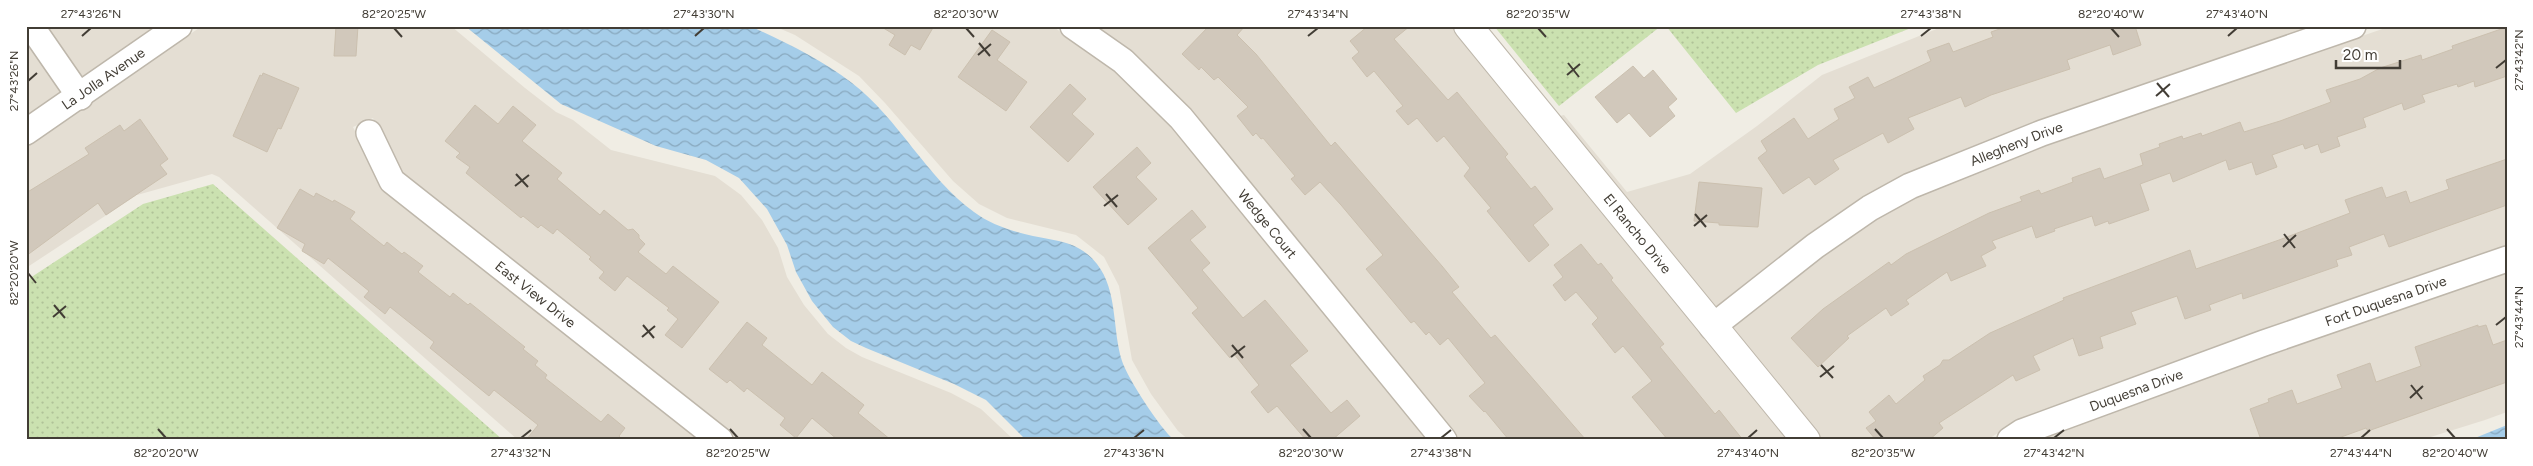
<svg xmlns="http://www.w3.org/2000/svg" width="2533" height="466" viewBox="0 0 2533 466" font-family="Figtree,sans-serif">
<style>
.residential{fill:#e4ded3}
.grass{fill:url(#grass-dots)}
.water{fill:url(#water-waves)}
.building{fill:#d1c8bb;stroke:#cbc0af}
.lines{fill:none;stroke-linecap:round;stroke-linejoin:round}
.minor-casing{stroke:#beb7ab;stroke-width:28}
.tertiary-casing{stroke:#beb7ab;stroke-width:30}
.minor{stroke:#fff;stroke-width:25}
.tertiary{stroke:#fff;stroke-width:28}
.ticks{fill:none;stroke:#423d35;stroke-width:2}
.labels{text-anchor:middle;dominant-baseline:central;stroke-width:4;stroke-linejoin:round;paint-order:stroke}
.street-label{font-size:14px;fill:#423d35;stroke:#fff}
.neatline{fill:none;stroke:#423d35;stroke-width:2}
.ticks-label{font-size:12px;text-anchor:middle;fill:#423d35}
</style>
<defs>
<pattern id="grass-dots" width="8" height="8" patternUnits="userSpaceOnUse" patternTransform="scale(1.25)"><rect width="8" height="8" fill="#cbe1b0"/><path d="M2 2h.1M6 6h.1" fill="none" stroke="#b0c298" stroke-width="1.8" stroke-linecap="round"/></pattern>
<pattern id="water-waves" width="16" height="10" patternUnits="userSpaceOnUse" patternTransform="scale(1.25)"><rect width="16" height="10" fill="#a5cde9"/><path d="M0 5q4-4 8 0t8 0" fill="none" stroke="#88a8be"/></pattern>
</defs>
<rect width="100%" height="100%" fill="#f0ede4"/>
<!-- residential -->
<path class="residential" d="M 44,26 L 158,26 L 82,80 Z
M 202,26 L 451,26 L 525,88 L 556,112 L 573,120 L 611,150 L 715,176 L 741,195 L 762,220 L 778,248 L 787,277 L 804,305 L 828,334 L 846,348 L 862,357 L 951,393 L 981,409 L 1014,440 L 738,440 L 401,174 L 373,118 L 353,127 L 382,185 L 702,440 L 518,440 L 219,177 L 212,174 L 137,195 L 26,268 L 26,147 Z
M 774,26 L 1052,26 L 1058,30 L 1116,69 L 1173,125 L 1430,440 L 1189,440 L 1178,431 L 1151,394 L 1132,360 L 1119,286 L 1104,257 L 1076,235 L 1007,218 L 979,204 L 953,181 L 885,103 L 859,76 L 795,35 Z
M 1093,26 L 1454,26 L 1792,440 L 1458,440 L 1190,111 Z
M 1944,26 L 2316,26 L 2037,122 L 1904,174 L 1863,198 L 1713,311 L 1553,113 L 1560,116 L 1564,115 L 1627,192 L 1690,174 L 1757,126 L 1822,75 Z
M 2391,26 L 2507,26 L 2507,246 L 2249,335 L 2015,422 L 1987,440 L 1821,440 L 1729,330 L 1822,256 L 1877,218 L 1916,196 L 2047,145 Z
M 26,39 L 64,93 L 26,118 Z
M 2507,272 L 2507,412 L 2485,420 L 2421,440 L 2037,440 L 2269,354 Z"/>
<!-- grass -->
<path class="grass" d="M 1494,26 L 1661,26 L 1559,106 Z
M 1666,26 L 1916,26 L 1818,65 L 1736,113 Z
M 213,184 L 503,440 L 26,440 L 26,291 L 30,278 L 143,204 Z"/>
<!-- water -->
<path class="water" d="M 465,26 L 750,26 C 785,42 821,59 852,83 C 899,119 926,177 974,212 C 990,224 1013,232 1033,236 C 1058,241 1080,242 1097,264 C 1118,291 1112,329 1122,361 C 1128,379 1160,428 1174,440 L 1026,440 L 986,400 L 954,384 L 866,348 L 851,341 L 833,327 L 812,301 L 796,272 L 787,245 L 767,209 L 739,178 L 706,160 L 656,146 L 561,104 Z
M 2507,425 L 2507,440 L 2470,440 Z"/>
<!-- building -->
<path class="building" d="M 336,26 L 358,26 L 356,56 L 334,56 Z
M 880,26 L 934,26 L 920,50 L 911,45 L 905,55 L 889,45 L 895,35 Z
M 1209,26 L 1245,26 L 1237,35 L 1256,54 L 1331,146 L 1335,142 L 1442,266 L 1459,287 L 1452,292 L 1491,338 L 1495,335 L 1586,440 L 1509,440 L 1485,411 L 1484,412 L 1469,396 L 1485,383 L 1448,338 L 1440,345 L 1429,332 L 1426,335 L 1414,321 L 1411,323 L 1366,269 L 1383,255 L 1341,205 L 1320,182 L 1305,195 L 1291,179 L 1295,176 L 1263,138 L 1261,139 L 1256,133 L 1253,136 L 1237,116 L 1248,107 L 1218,77 L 1214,80 L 1201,67 L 1199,70 L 1182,54 Z
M 1368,26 L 1410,26 L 1394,39 L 1448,100 L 1457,92 L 1508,154 L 1505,157 L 1531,189 L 1535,186 L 1553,209 L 1533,225 L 1549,245 L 1529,262 L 1487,211 L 1491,208 L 1464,176 L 1470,168 L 1444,136 L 1437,142 L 1417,118 L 1408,125 L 1396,111 L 1403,106 L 1374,71 L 1367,77 L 1352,58 L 1359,52 L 1350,41 Z
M 2008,26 L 2135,26 L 2141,45 L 2113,55 L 2110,45 L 2067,60 L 2070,69 L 1991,95 L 1965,107 L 1961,97 L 1908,118 L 1914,129 L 1888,143 L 1883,133 L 1833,160 L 1839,169 L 1815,185 L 1809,177 L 1783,194 L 1758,158 L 1767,151 L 1761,141 L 1794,118 L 1808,139 L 1839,119 L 1834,109 L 1855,98 L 1849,87 L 1868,77 L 1874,88 L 1931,61 L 1927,51 L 1949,43 L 1953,52 L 1993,37 L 1991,32 Z
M 2507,27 L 2507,76 L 2475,87 L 2474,81 L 2458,87 L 2457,84 L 2422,95 L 2425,102 L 2404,110 L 2402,103 L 2363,118 L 2366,127 L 2337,137 L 2340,146 L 2321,153 L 2318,144 L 2305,149 L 2303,144 L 2272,155 L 2277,167 L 2256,175 L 2252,162 L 2229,170 L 2226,160 L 2173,182 L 2170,173 L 2140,184 L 2149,210 L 2109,224 L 2108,221 L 2095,226 L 2092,216 L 2054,229 L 2055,231 L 2036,238 L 2032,226 L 1992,241 L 1996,248 L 1981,256 L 1986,266 L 1951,281 L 1947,272 L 1906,300 L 1909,304 L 1891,316 L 1886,308 L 1847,336 L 1849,338 L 1818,367 L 1791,338 L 1823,309 L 1889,262 L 1891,265 L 1906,254 L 1989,213 L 2022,201 L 2020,197 L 2039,190 L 2041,194 L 2073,182 L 2072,178 L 2100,168 L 2104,179 L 2143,165 L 2140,154 L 2160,147 L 2159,144 L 2182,136 L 2183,139 L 2201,133 L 2202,136 L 2240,122 L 2244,132 L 2280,121 L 2331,102 L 2326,90 L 2360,79 L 2380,68 L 2421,55 L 2422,60 L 2453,49 L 2452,46 Z
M 992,30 L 1010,42 L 997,60 L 1027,82 L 1006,111 L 958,77 Z
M 1633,66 L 1644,78 L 1653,70 L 1677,99 L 1668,107 L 1675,116 L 1650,137 L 1629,113 L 1617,123 L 1595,97 Z
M 263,73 L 299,88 L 281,129 L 278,128 L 267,152 L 233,136 L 260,75 L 262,76 Z
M 1070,84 L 1086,99 L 1072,114 L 1094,134 L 1068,162 L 1030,127 Z
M 475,105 L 498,124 L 513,106 L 536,125 L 522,141 L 562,173 L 557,179 L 600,215 L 604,210 L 628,230 L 633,229 L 639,235 L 639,238 L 645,244 L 638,252 L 666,274 L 673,266 L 719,302 L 682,348 L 665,335 L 678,319 L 667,310 L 669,308 L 627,276 L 615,291 L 599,278 L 604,272 L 589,259 L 591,257 L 557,229 L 553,234 L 541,225 L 538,228 L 523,216 L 521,218 L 466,173 L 470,167 L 456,157 L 460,153 L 445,141 Z
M 140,119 L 168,159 L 160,165 L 167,174 L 106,215 L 98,203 L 26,256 L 26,193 L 89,154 L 85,148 L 120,125 L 124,131 Z
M 1137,147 L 1151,163 L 1136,177 L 1157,199 L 1128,225 L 1093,187 Z
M 2507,159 L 2507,205 L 2389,247 L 2384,234 L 2349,247 L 2352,255 L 2336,260 L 2338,266 L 2243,299 L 2242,293 L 2209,305 L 2211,310 L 2185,319 L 2177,296 L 2131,312 L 2136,324 L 2100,337 L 2103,348 L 2079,356 L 2073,338 L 2033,356 L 2040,370 L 2016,381 L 2013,375 L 1939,423 L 1943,428 L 1929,440 L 1876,440 L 1866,428 L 1876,421 L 1869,412 L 1889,395 L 1896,404 L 1925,380 L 1923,376 L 1940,365 L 1943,360 L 1949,360 L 1990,333 L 2064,300 L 2063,298 L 2190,250 L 2196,269 L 2279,240 L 2350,213 L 2345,200 L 2382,187 L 2386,198 L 2406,191 L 2410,203 L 2449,189 L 2446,180 Z
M 1699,182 L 1762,188 L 1758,227 L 1719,225 L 1719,223 L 1694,221 Z
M 300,189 L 314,197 L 316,193 L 333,202 L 334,200 L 355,212 L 350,219 L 384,246 L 387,242 L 402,254 L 404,252 L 423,266 L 418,272 L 450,297 L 453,293 L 468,305 L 470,303 L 525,347 L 523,349 L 538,361 L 535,365 L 547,375 L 545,378 L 601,422 L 608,414 L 625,428 L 619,436 L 623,440 L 526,440 L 538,425 L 494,390 L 489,396 L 430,348 L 434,342 L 390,307 L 385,314 L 364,297 L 369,291 L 328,258 L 324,264 L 302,251 L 305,244 L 277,228 Z
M 1192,210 L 1206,227 L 1190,240 L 1210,263 L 1202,270 L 1243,318 L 1265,300 L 1308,351 L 1290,365 L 1331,413 L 1347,400 L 1360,416 L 1332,440 L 1306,440 L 1277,406 L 1268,413 L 1251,392 L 1259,385 L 1234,354 L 1230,358 L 1192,313 L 1198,308 L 1148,248 Z
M 1581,244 L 1598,265 L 1601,263 L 1613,278 L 1611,280 L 1664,344 L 1660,347 L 1715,414 L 1719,410 L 1743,440 L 1668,440 L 1632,397 L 1652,381 L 1623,346 L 1615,353 L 1592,324 L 1598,318 L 1576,292 L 1565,301 L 1553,285 L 1563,277 L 1554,265 Z
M 747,322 L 767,338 L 762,345 L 812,385 L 822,372 L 864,405 L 858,413 L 891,440 L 838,440 L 812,418 L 796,438 L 780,425 L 785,418 L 747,388 L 744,392 L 730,380 L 727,383 L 709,369 Z
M 2478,325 L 2478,327 L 2486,325 L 2493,345 L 2507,340 L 2507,382 L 2368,431 L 2366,428 L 2333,440 L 2261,440 L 2250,409 L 2269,402 L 2268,399 L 2292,390 L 2297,404 L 2342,388 L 2337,375 L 2370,363 L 2376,382 L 2421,366 L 2415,347 Z"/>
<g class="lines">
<defs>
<g id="minor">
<path d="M 31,26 L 80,97"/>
<path id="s1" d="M 1073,26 L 1123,61 L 1181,118 L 1444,440"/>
<path id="s2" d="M 26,132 L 179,26"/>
<path id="s3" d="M 369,133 L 392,181 L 720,440"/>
<path id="s4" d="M 1712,327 L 1815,246 L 1870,208 L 1910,186 L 2042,133 L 2353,26"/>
<path id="s5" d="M 2010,440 L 2022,432 L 2264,343 L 2507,259"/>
</g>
<g id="tertiary">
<path id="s6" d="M 1468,26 L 1806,440"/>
</g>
</defs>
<!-- minor casing -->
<use href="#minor" class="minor-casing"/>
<!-- tertiary casing -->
<use href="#tertiary" class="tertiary-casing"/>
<!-- minor -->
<use href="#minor" class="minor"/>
<!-- tertiary -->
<use href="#tertiary" class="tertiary"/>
</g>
<!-- ticks -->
<path class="ticks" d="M 394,28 L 402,37M 966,28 L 974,37M 1538,28 L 1546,37M 2111,28 L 2119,37M 82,36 L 91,28M 695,36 L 704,28M 1308,36 L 1318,28M 1921,36 L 1931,28M 2228,36 L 2237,28M 979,43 L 990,56M 978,55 L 991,44M 1568,63 L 1579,77M 2496,68 L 2506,60M 1567,75 L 1580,64M 28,81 L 37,73M 2157,83 L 2169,97M 2156,96 L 2170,84M 516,174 L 528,187M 515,186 L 529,175M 1106,194 L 1117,207M 1104,206 L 1118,195M 1695,214 L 1706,227M 1694,226 L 1707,215M 2284,234 L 2295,248M 2283,247 L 2296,235M 28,273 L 36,283M 54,305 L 65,318M 53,317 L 66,306M 643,325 L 654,338M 2496,325 L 2506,317M 642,337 L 655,326M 1232,345 L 1243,358M 1231,357 L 1245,346M 1821,365 L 1833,378M 1820,377 L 1834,366M 2411,385 L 2422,399M 2410,398 L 2423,386M 158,429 L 166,438M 730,429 L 738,438M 1303,429 L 1311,438M 1875,429 L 1883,438M 2447,429 L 2455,438M 521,438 L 531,430M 1134,438 L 1144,430M 1441,438 L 1451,430M 1748,438 L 1757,430M 2054,438 L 2064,430M 2361,438 L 2370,430"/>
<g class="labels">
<!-- street labels -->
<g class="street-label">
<text stroke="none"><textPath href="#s2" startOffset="94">La Jolla Avenue</textPath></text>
<text stroke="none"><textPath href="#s4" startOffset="358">Allegheny Drive</textPath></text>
<text stroke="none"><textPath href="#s1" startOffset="279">Wedge Court</textPath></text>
<text stroke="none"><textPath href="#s6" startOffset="268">El Rancho Drive</textPath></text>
<text stroke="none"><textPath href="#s3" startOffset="236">East View Drive</textPath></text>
<text stroke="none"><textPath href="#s5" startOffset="401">Fort Duquesna Drive</textPath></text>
<text stroke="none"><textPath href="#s5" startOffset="136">Duquesna Drive</textPath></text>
</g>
</g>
<!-- border -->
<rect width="2533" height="466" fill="none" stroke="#ffffff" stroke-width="55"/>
<!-- scale -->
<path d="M2336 60v8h64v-8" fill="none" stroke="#423d35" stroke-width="2.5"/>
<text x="2343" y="60" font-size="15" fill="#423d35" stroke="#ffffff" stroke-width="4" paint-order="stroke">20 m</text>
<rect x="28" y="28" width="2478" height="410" class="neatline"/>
<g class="ticks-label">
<text x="91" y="18">27°43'26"N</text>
<text x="394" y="18">82°20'25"W</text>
<text x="704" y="18">27°43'30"N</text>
<text x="966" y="18">82°20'30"W</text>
<text x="1318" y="18">27°43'34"N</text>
<text x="1538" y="18">82°20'35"W</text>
<text x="1931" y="18">27°43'38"N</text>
<text x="2111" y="18">82°20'40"W</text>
<text x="2237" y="18">27°43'40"N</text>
<text transform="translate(2519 60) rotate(-90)" y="4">27°43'42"N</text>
<text transform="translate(14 81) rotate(-90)" y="4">27°43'26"N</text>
<text transform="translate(14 273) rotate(-90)" y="4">82°20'20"W</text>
<text transform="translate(2519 317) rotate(-90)" y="4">27°43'44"N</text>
<text x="166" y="457">82°20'20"W</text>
<text x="521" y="457">27°43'32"N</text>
<text x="738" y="457">82°20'25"W</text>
<text x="1134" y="457">27°43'36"N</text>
<text x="1311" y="457">82°20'30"W</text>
<text x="1441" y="457">27°43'38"N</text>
<text x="1748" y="457">27°43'40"N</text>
<text x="1883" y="457">82°20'35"W</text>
<text x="2054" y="457">27°43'42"N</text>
<text x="2361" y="457">27°43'44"N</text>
<text x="2455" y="457">82°20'40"W</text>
</g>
</svg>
